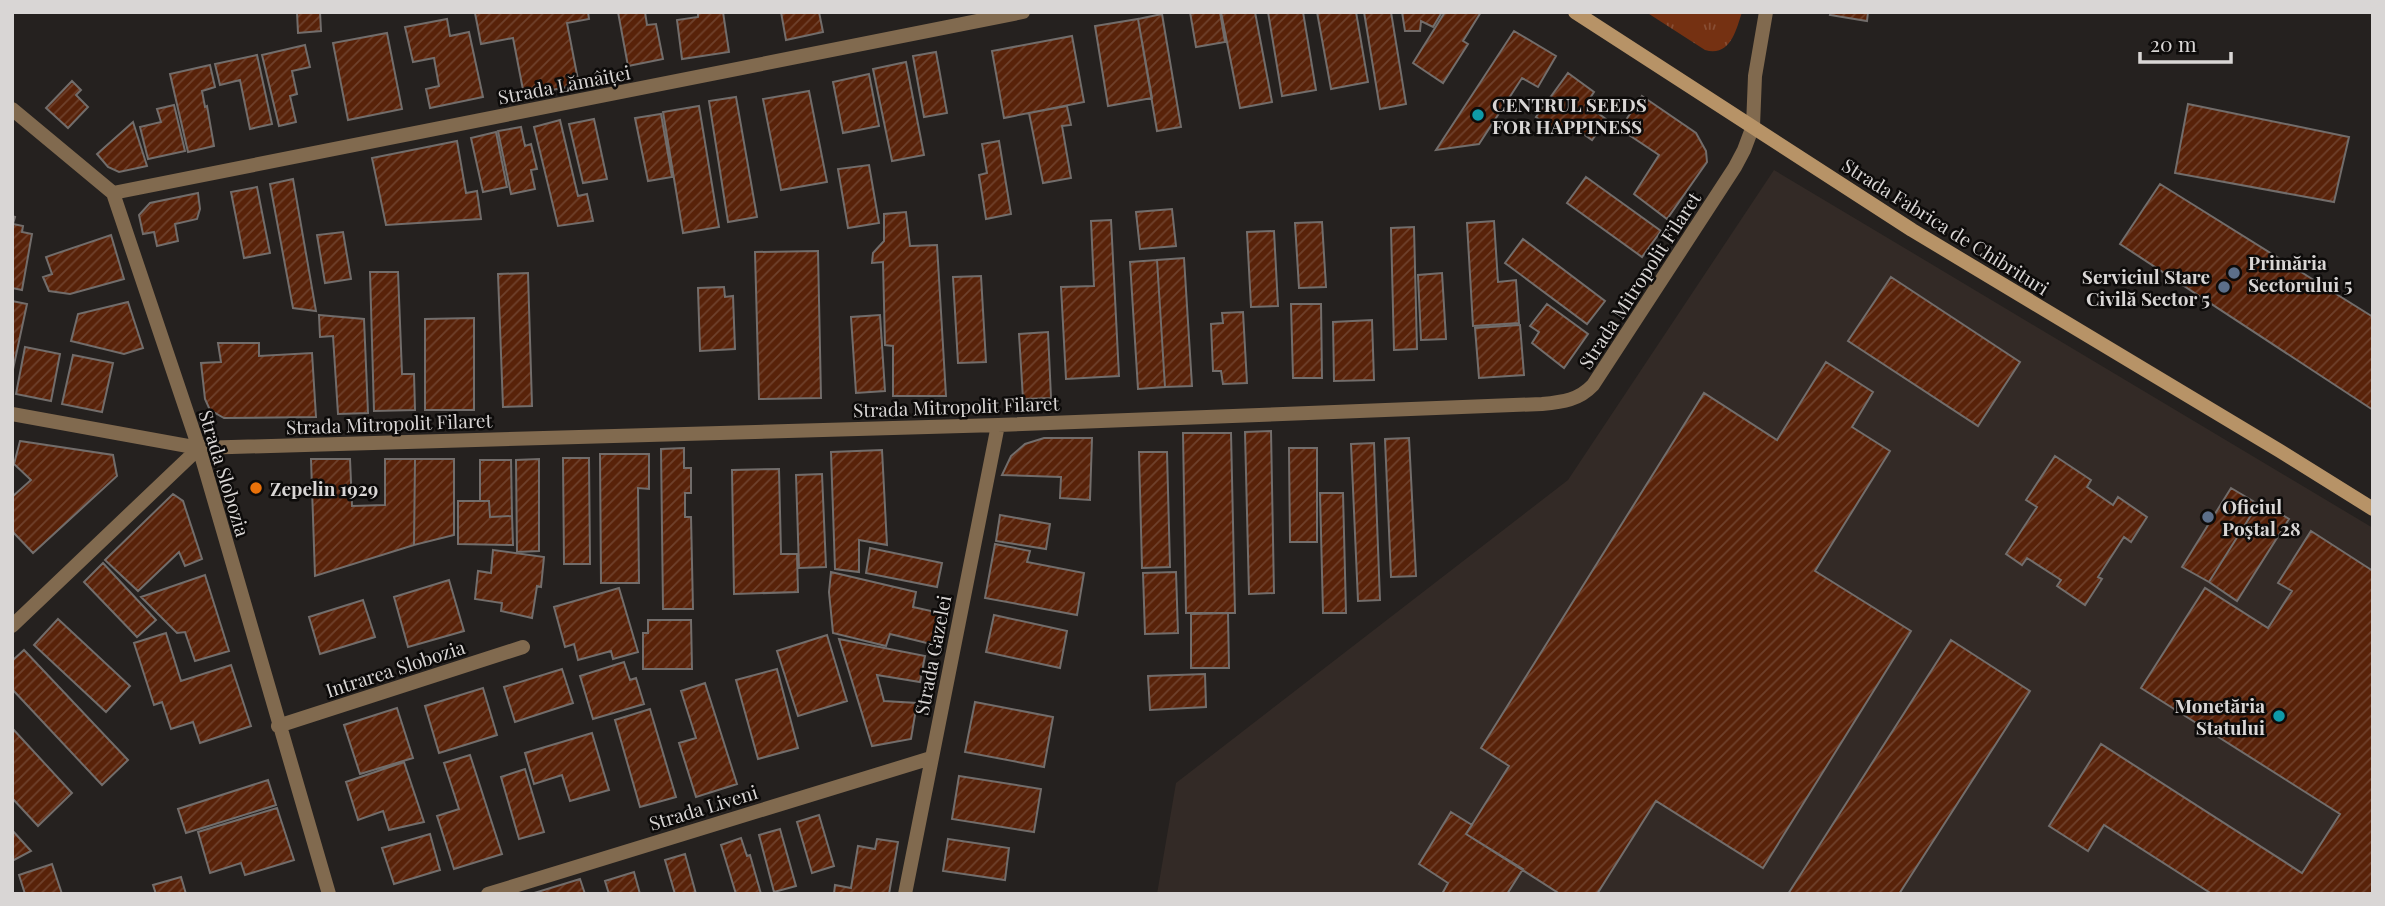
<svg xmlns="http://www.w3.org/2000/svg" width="2385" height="906" viewBox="0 0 2385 906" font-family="'Playfair Display',serif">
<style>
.built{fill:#332a26}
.park{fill:url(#park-tufts)}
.building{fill:url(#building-hatch);stroke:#726d6b;stroke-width:2}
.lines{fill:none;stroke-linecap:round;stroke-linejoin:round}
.street{stroke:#816a4f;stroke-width:14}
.secondary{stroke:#b79367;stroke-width:14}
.culture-dot{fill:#0f9aa8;stroke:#0d0b0a;stroke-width:2.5}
.service-dot{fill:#5c6f8a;stroke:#0d0b0a;stroke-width:2.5}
.food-dot{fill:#e8710a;stroke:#0d0b0a;stroke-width:2.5}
.labels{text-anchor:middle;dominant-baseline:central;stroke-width:5;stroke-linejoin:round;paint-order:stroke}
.street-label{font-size:19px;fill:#d9d6d5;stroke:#0d0b0a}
.poi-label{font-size:19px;font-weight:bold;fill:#d9d6d5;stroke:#0d0b0a;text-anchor:start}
</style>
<defs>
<pattern id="park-tufts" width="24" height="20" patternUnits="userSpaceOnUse" patternTransform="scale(1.75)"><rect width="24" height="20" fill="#753112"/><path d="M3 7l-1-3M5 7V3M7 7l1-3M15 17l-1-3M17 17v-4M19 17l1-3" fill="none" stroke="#884e34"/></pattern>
<pattern id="building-hatch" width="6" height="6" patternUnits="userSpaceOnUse" patternTransform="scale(1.75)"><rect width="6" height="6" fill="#582209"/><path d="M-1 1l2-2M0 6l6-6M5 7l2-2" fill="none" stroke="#6f412c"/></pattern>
</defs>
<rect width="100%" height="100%" fill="#25211f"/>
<!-- built -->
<path class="built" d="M 1774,170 L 2373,528 L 2373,894 L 1157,894 L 1176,783 L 1568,480 Z"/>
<!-- park -->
<path class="park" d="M 1646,12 L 1742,12 C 1736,31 1730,57 1705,50 Z"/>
<!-- building -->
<path class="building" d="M 297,12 L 320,12 L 321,31 L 298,33 Z
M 588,12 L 589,19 L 567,23 L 579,85 L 524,95 L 513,38 L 481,44 L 475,13 Z
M 618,12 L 645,12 L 647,25 L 656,24 L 663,59 L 628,66 Z
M 698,12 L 723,12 L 729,52 L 682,59 L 677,20 L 698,17 Z
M 781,12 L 819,12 L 823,32 L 786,40 Z
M 1190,12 L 1220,12 L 1225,42 L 1196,47 Z
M 1221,12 L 1255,12 L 1272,102 L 1240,108 Z
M 1268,12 L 1303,12 L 1316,90 L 1282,96 Z
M 1317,12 L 1356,12 L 1368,82 L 1331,89 Z
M 1364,12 L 1391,12 L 1406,104 L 1380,109 Z
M 1402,12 L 1442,12 L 1433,27 L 1421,21 L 1420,31 L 1405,31 Z
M 1445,12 L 1481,12 L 1463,41 L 1468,44 L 1443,83 L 1413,63 Z
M 1831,12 L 1868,12 L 1867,21 L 1830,15 Z
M 1162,14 L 1181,127 L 1157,131 L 1138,19 Z
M 447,19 L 450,36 L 469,32 L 483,97 L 430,108 L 426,89 L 439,86 L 434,58 L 413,62 L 405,27 Z
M 1138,19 L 1152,98 L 1108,106 L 1095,26 Z
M 1514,31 L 1556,56 L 1538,87 L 1522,78 L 1479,144 L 1436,150 Z
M 387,33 L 402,109 L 348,120 L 333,43 Z
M 1072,36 L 1084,102 L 1004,118 L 992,51 Z
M 305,45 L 310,67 L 292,71 L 297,94 L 290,96 L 296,122 L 279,126 L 262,55 Z
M 936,52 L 947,113 L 924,117 L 913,56 Z
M 257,55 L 272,124 L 250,129 L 240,80 L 220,85 L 215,64 Z
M 906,62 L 924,155 L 892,161 L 873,69 Z
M 210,65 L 215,87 L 202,91 L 205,107 L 207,106 L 214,146 L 188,152 L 170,74 Z
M 1568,73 L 1594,92 L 1586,104 L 1607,120 L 1592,140 L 1568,123 L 1560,135 L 1536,117 Z
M 869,74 L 879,126 L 843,133 L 833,82 Z
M 72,81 L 81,90 L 76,95 L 88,107 L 68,128 L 46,108 Z
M 809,91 L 827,182 L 781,190 L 763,99 Z
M 1642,96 L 1696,133 L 1706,151 L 1707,162 L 1667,219 L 1634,194 L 1659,155 L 1620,129 Z
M 736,97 L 757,217 L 728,222 L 709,101 Z
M 2188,104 L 2349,137 L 2334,202 L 2175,173 Z
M 174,105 L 185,151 L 148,159 L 140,127 L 161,122 L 157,109 Z
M 699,106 L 719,227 L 683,233 L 663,112 Z
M 1067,106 L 1071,125 L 1062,126 L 1071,178 L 1043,183 L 1029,113 Z
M 661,114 L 672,177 L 648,181 L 635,118 Z
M 594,119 L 607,179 L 583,183 L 569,124 Z
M 560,120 L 578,196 L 587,194 L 593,221 L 558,226 L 534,127 Z
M 133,122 L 147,166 L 119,172 L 108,167 L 97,154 Z
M 521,127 L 525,146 L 531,144 L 537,169 L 531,170 L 535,189 L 511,194 L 498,131 Z
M 496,132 L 507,187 L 483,192 L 471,138 Z
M 457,141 L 466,193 L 477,191 L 481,219 L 386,225 L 372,158 Z
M 999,141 L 1011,214 L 986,219 L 979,175 L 987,173 L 982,144 Z
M 869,165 L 879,223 L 848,228 L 838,169 Z
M 1586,177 L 1661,231 L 1642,257 L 1567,203 Z
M 293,179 L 316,311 L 293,308 L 270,184 Z
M 2160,184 L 2373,317 L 2373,410 L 2120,244 Z
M 257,187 L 270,253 L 244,258 L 231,192 Z
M 198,193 L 200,209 L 197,219 L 175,224 L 178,241 L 157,246 L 154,232 L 143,234 L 139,215 L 150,203 Z
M 1172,209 L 1176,246 L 1140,249 L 1136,212 Z
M 906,212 L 910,246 L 937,245 L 946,396 L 893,396 L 893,346 L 885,345 L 883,262 L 872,263 L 873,253 L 884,241 L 884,214 Z
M 12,216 L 15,217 L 13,224 L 23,226 L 22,232 L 32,234 L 22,290 L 12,288 Z
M 1111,220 L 1119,376 L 1066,379 L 1061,287 L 1094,286 L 1091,221 Z
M 1494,221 L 1498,282 L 1516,280 L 1519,323 L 1473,326 L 1467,223 Z
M 1322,222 L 1326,287 L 1299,288 L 1295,223 Z
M 1414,227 L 1417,349 L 1394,350 L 1391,228 Z
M 1274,231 L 1278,306 L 1251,307 L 1247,232 Z
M 343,232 L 351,279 L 325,283 L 317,235 Z
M 111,235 L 124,279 L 70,294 L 49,291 L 43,277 L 52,274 L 46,257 Z
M 1523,239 L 1605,301 L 1587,324 L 1505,263 Z
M 818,251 L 821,398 L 759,399 L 755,252 Z
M 1184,258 L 1192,386 L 1165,387 L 1157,260 Z
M 1157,260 L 1165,387 L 1138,389 L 1130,262 Z
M 370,272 L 398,272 L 402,374 L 414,374 L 415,410 L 374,411 Z
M 528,273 L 532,406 L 503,407 L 498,274 Z
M 1442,273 L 1446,339 L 1421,340 L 1418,275 Z
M 981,276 L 986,362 L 958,363 L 953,277 Z
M 1891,277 L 2020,362 L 1978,426 L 1848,341 Z
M 724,287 L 725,297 L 733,296 L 735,349 L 700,351 L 698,288 Z
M 12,301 L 27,304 L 12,374 Z
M 128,302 L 143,348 L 124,354 L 71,341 L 78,314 Z
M 1291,304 L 1321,304 L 1322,378 L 1293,378 Z
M 1547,304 L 1588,334 L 1564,368 L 1532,343 L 1539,332 L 1530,326 Z
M 1243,312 L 1247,383 L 1223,384 L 1221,371 L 1213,371 L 1211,324 L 1223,323 L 1222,313 Z
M 319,315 L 364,319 L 368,413 L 338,414 L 333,336 L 320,337 Z
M 880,315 L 885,391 L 856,393 L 851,317 Z
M 474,318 L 474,410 L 425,410 L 425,319 Z
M 1372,320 L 1374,380 L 1334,381 L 1333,322 Z
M 1520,325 L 1524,375 L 1479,378 L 1475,328 Z
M 1048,332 L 1051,398 L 1023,399 L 1019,334 Z
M 218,343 L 259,343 L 259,356 L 312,353 L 316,417 L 224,418 L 210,410 L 205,399 L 201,363 L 221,362 Z
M 25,347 L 60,354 L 51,401 L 16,394 Z
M 73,355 L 113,363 L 102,412 L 62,404 Z
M 1826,362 L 1873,392 L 1852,427 L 1890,451 L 1815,571 L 1911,631 L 1763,868 L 1656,801 L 1597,894 L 1560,894 L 1466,834 L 1509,766 L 1481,748 L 1704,393 L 1777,440 Z
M 1271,431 L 1274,593 L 1249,594 L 1245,432 Z
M 1183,433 L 1231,433 L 1235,613 L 1186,613 Z
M 1044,438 L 1092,438 L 1090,500 L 1060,498 L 1061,477 L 1002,475 L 1011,456 L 1025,444 Z
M 1409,438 L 1416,576 L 1391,577 L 1385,439 Z
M 20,441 L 113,455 L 117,476 L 33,553 L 12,531 L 12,497 L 31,480 L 14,464 Z
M 1374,443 L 1380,600 L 1358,601 L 1351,444 Z
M 684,448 L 684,468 L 691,468 L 691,493 L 685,493 L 685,517 L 691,517 L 693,609 L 663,609 L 661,449 Z
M 1289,448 L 1317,448 L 1317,542 L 1290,542 Z
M 882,450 L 887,545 L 859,540 L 859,572 L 835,569 L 831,452 Z
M 1139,452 L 1167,452 L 1170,567 L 1142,568 Z
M 600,454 L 649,454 L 649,489 L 638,488 L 639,583 L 601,583 Z
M 2055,456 L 2091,480 L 2087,487 L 2113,505 L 2118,497 L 2147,517 L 2131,542 L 2124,537 L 2098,577 L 2102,579 L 2085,605 L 2057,586 L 2061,580 L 2027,558 L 2022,565 L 2006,554 L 2037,507 L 2026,500 Z
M 563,458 L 589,458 L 590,564 L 564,564 Z
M 311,459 L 350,459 L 352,506 L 385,505 L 385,459 L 415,459 L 414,545 L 315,576 Z
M 415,459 L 454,459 L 454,535 L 414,545 Z
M 539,459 L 539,551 L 517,552 L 516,460 Z
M 480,460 L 511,460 L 512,516 L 490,517 L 489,501 L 480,501 Z
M 779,469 L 781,554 L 797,554 L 798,592 L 734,594 L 732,470 Z
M 822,474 L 826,567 L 799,568 L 796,475 Z
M 2231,488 L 2258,504 L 2209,582 L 2182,567 Z
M 1320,493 L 1343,493 L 1346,613 L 1323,613 Z
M 173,494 L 183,501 L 202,559 L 185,566 L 179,552 L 138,591 L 105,560 Z
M 458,501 L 489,501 L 490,517 L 512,516 L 513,545 L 458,544 Z
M 2260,501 L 2289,519 L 2237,601 L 2209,582 Z
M 1000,515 L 1050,524 L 1046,549 L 996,541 Z
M 2311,531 L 2373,571 L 2373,894 L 2212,894 L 2104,825 L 2088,851 L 2049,826 L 2101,744 L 2302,873 L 2340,814 L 2141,688 L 2205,588 L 2268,628 L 2292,591 L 2278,583 Z
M 995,544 L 1030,551 L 1027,562 L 1084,573 L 1077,615 L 985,598 Z
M 870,548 L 942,563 L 937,587 L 866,573 Z
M 493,550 L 544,557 L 541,587 L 537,586 L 532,618 L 501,611 L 502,603 L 475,599 L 478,571 L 491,573 Z
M 103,563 L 156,620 L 137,637 L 84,582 Z
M 831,572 L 916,592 L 913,607 L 940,613 L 935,645 L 890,634 L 886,646 L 833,633 L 829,592 Z
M 1176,572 L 1178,633 L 1145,634 L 1143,573 Z
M 205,575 L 229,651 L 195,661 L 185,632 L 177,633 L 141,597 Z
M 449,580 L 464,631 L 408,647 L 394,597 Z
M 619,588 L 638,652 L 613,659 L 611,651 L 578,660 L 574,644 L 565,647 L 554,607 Z
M 363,600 L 375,637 L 320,654 L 309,617 Z
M 1228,613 L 1229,668 L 1191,668 L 1191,614 Z
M 994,615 L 1067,631 L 1060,668 L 986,652 Z
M 58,619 L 130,686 L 106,712 L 34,645 Z
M 648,620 L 691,620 L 692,669 L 643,669 L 643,633 L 648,633 Z
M 166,633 L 181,681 L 231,665 L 251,726 L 200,743 L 193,722 L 171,729 L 162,702 L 154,705 L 134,643 Z
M 827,635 L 847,701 L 798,716 L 777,651 Z
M 839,639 L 925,656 L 920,682 L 877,675 L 884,701 L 917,703 L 911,739 L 872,746 Z
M 1951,640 L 2030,691 L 1899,894 L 1788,894 Z
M 24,650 L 128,760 L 102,785 L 12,689 L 12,661 Z
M 624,662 L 630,680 L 636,678 L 644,704 L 593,719 L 580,676 Z
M 562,669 L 573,703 L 515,722 L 504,687 Z
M 777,669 L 798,748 L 758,759 L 736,680 Z
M 1205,674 L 1206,707 L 1150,710 L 1148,676 Z
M 705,683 L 737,784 L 696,797 L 679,743 L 696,738 L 681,691 Z
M 483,688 L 497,735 L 439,753 L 425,706 Z
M 975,702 L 1053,717 L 1044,767 L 965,752 Z
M 397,708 L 413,758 L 360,774 L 344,725 Z
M 650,709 L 676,797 L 640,807 L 615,720 Z
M 12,728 L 72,793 L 38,826 L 12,798 Z
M 592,733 L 609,790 L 570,801 L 562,775 L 534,784 L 525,753 Z
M 470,755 L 502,854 L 454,869 L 437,816 L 459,809 L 444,763 Z
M 404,762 L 424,822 L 389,830 L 383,811 L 358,820 L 346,782 Z
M 525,769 L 544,832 L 519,839 L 501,777 Z
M 959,776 L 1041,789 L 1034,832 L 952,819 Z
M 268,780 L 276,805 L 186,833 L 178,809 Z
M 277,808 L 294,860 L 245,875 L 241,863 L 210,873 L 198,832 Z
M 1451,812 L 1472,825 L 1466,834 L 1523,869 L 1507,894 L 1442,894 L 1448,883 L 1419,864 Z
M 819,815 L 834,866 L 812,873 L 797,822 Z
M 780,829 L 796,886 L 774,892 L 759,835 Z
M 12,830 L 31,851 L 12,861 Z
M 430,834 L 440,870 L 394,884 L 382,848 Z
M 741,838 L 747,856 L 750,855 L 761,894 L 736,894 L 721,845 Z
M 877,839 L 898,842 L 889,894 L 834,894 L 835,885 L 851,888 L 858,846 L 875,849 Z
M 948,839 L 1009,848 L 1005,880 L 943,871 Z
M 685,854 L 696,894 L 675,894 L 665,860 Z
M 52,864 L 62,894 L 25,894 L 19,875 Z
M 634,872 L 640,894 L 609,894 L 605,881 Z
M 181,877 L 186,894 L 156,894 L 153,885 Z
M 580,879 L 585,894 L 531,894 Z"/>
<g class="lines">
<!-- street -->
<path class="street" d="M 12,109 L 113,193 L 199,448 L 329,894
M 113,193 L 1023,12
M 12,414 L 199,448 L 998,425 L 1542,404 C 1563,402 1579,400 1593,385 L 1735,167 L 1744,150 L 1753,126 L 1755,76 L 1766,12
M 12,626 L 199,448
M 278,726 L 523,647
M 488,894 L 931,758
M 905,894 L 998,425"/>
<!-- secondary -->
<path class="secondary" d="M 1575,12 L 1912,230 L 2280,451 L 2373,509"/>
</g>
<!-- markers -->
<g class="culture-dot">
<circle cx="1478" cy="115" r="7"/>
<circle cx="2279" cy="716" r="7"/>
</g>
<g class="service-dot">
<circle cx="2234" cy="273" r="7"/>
<circle cx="2224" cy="287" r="7"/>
<circle cx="2208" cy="517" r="7"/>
</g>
<circle class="food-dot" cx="256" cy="488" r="7"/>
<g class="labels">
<!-- street labels -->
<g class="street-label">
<text transform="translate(564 84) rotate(-11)">Strada Lămâiței</text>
<text transform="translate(1946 226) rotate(32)">Strada Fabrica de Chibrituri</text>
<text transform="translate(1639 280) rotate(-57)">Strada Mitropolit Filaret</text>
<text transform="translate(956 406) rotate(-2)">Strada Mitropolit Filaret</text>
<text transform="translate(389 423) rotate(-2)">Strada Mitropolit Filaret</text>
<text transform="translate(225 473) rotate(73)">Strada Slobozia</text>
<text transform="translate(932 655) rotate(-79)">Strada Gazelei</text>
<text transform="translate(395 668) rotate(-18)">Intrarea Slobozia</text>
<text transform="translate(703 807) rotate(-17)">Strada Liveni</text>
</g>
<!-- poi labels -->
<g class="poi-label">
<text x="1492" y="104">CENTRUL SEEDS<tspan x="1492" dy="22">FOR HAPPINESS</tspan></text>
<text x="2248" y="262">Primăria<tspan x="2248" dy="22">Sectorului 5</tspan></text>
<text x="2210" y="276" text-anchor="end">Serviciul Stare<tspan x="2210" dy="22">Civilă Sector 5</tspan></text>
<text x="270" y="488">Zepelin 1929</text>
<text x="2222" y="506">Oficiul<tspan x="2222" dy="22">Poștal 28</tspan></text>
<text x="2265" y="705" text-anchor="end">Monetăria<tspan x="2265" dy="22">Statului</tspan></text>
</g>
</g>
<!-- border -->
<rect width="2385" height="906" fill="none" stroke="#d9d6d5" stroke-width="28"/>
<!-- scale -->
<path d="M2140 52v10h91v-10" fill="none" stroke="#d9d6d5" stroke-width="3.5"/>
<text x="2150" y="52" font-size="21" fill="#d9d6d5" stroke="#0d0b0a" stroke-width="5" paint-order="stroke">20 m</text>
</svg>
